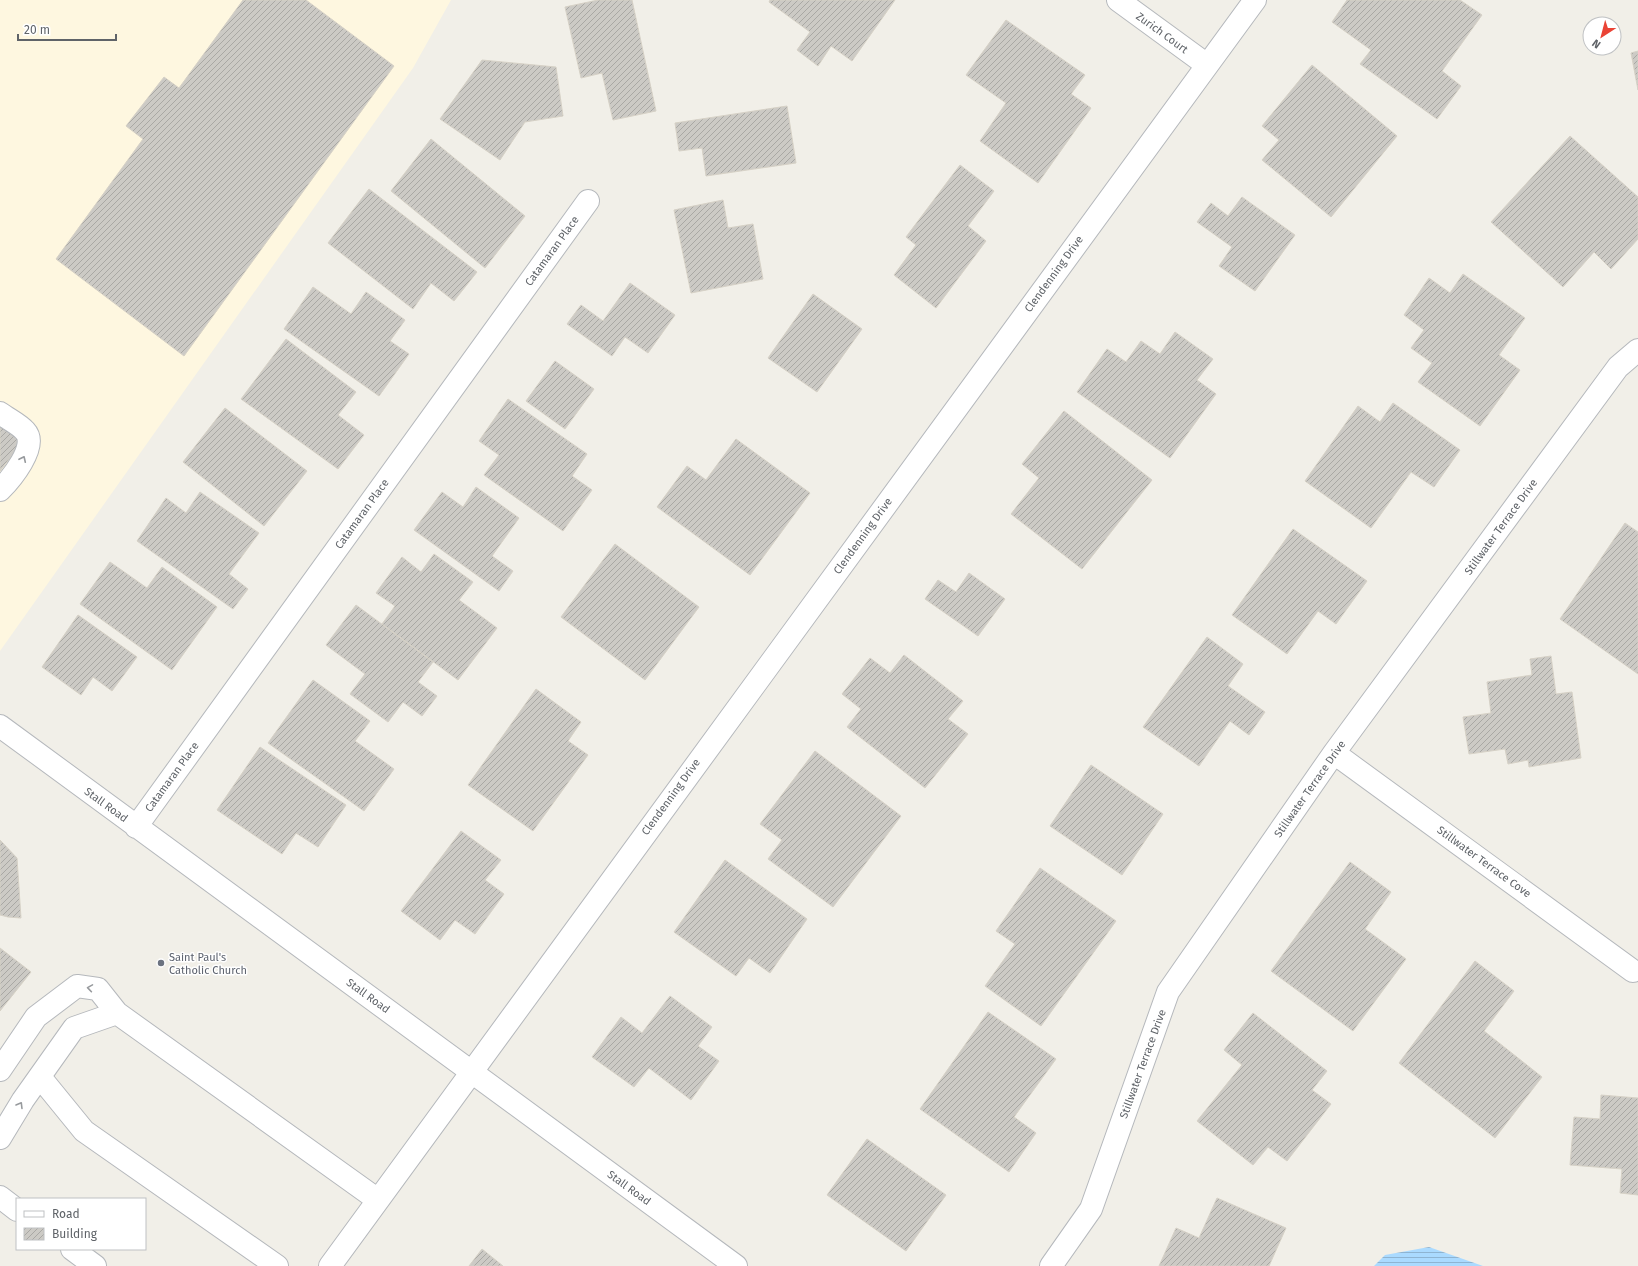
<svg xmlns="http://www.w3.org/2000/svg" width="1638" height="1266" viewBox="0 0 1638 1266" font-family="'Fira Sans',sans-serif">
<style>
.commercial{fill:#fef7e0}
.water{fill:url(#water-rules)}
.building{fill:url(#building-hatch);stroke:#d6d1c6}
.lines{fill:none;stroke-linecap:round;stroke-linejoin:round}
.minor-casing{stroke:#b5b8bc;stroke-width:24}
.minor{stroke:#fff;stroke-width:22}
.oneway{stroke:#979a9d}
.worship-dot{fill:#6b7280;stroke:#fff;stroke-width:1.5}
.labels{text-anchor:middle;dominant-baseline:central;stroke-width:3;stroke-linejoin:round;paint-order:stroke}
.street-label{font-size:11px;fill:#5f6368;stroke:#fff}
.worship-label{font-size:11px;fill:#5b616d;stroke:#fff;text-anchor:start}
</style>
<defs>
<pattern id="water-rules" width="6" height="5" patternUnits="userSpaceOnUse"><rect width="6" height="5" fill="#aadaff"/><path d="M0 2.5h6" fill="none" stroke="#8eb4d2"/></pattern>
<pattern id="building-hatch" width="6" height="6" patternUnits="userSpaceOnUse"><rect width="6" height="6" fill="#cccac5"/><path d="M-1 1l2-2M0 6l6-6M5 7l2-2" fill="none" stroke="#a9a8a4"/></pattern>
</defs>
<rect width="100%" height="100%" fill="#f1efe8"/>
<!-- commercial -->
<path class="commercial" d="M 0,0 L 451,0 L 413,68 L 0,651 Z"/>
<!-- water -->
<path class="water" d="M 1429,1247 L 1483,1266 L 1374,1266 L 1385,1255 Z"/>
<!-- building -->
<path class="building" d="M 243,0 L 306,0 L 394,66 L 184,356 L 56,259 L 143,139 L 126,126 L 164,77 L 179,88 Z
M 598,0 L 632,0 L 656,111 L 613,120 L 602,73 L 581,78 L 565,7 Z
M 770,0 L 895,0 L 852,61 L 831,46 L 818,66 L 797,50 L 810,32 L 769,2 Z
M 1347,0 L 1460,0 L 1482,15 L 1442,71 L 1461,86 L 1437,119 L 1360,64 L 1371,50 L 1332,22 Z
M 1006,20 L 1085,75 L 1071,94 L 1091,108 L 1038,183 L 980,141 L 1006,103 L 966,75 Z
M 1638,51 L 1638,90 L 1631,53 Z
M 482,60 L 556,67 L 563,116 L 525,122 L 500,160 L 440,119 Z
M 1312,65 L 1397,136 L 1331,217 L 1262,160 L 1279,140 L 1262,126 Z
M 787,106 L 796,163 L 706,176 L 702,148 L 679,151 L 675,123 Z
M 1570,136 L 1638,197 L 1638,239 L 1611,269 L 1594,252 L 1563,287 L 1491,222 Z
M 431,139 L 525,216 L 485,268 L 391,191 Z
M 960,165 L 994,191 L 968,226 L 986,241 L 936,308 L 894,275 L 916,245 L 906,237 Z
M 369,189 L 477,272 L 454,301 L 431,283 L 413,309 L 328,243 Z
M 1242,197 L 1295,235 L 1255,291 L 1219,266 L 1232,247 L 1197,222 L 1211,203 L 1228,216 Z
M 723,200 L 728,228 L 753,224 L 763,279 L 691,293 L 674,210 Z
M 1463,274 L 1525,318 L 1499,355 L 1520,370 L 1480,426 L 1418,382 L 1432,363 L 1411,348 L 1424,330 L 1404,315 L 1429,278 L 1450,293 Z
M 630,283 L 675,315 L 648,353 L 625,337 L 612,356 L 567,324 L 581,305 L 603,321 Z
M 313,287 L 351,314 L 366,292 L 405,320 L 390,341 L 409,354 L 379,396 L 284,329 Z
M 813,294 L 862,329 L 817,392 L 768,358 Z
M 1175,332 L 1213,359 L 1197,380 L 1216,394 L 1170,458 L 1077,392 L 1107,349 L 1126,362 L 1141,341 L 1160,354 Z
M 286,339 L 356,392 L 338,415 L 364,435 L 338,469 L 241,399 Z
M 555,361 L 594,389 L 565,429 L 526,401 Z
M 508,399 L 587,454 L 572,476 L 592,490 L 563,531 L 484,475 L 499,455 L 479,441 Z
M 1393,403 L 1460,450 L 1434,487 L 1411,472 L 1371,528 L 1305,481 L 1358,406 L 1380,422 Z
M 225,408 L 307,471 L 264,526 L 183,462 Z
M 1064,411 L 1152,480 L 1082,569 L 1011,514 L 1039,478 L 1022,464 Z
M 0,423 L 23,441 L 0,471 Z
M 736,439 L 810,493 L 750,575 L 657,507 L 687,466 L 706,480 Z
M 476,487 L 519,518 L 492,556 L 513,571 L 499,591 L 414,530 L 442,492 L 463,507 Z
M 200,492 L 259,533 L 229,574 L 248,589 L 233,609 L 137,541 L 166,498 L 186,513 Z
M 1625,523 L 1638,532 L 1638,674 L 1560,619 Z
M 1293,529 L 1367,581 L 1336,624 L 1318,611 L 1287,654 L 1232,615 Z
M 615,544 L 699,607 L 645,680 L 561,617 Z
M 434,554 L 473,582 L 459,600 L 497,628 L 458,680 L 382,624 L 395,606 L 376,593 L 402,557 L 421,572 Z
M 110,562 L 147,588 L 162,567 L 217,607 L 172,670 L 80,604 Z
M 969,573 L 1005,599 L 978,636 L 925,599 L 938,580 L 956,592 Z
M 356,605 L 433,662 L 418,682 L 437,696 L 422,716 L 403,702 L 388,722 L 350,694 L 365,674 L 326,645 Z
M 78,615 L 137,657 L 112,691 L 93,677 L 81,695 L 42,667 Z
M 1207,637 L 1243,664 L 1228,686 L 1265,712 L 1249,735 L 1230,721 L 1199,766 L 1143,727 Z
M 904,655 L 963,701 L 948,719 L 968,734 L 925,788 L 847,727 L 861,709 L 842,694 L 870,658 L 890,673 Z
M 1551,656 L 1556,694 L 1572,692 L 1581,758 L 1529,767 L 1528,760 L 1508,764 L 1505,749 L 1469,754 L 1463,717 L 1491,713 L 1487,682 L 1532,675 L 1530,659 Z
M 313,680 L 370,721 L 355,741 L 394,769 L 364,811 L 268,743 Z
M 536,689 L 581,722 L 568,741 L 588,755 L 533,831 L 468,785 Z
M 260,747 L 346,805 L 318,847 L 296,833 L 282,854 L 217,810 Z
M 815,751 L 901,816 L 833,907 L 768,859 L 782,840 L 760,824 Z
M 1091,765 L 1163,814 L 1122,875 L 1050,826 Z
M 461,831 L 501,860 L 485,880 L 504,894 L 475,934 L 455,920 L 440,940 L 401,911 Z
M 0,840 L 17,858 L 21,918 L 8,917 L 0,915 Z
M 725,860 L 807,919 L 770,973 L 749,958 L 736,976 L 674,932 Z
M 1350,862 L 1391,892 L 1365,929 L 1406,959 L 1353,1031 L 1271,971 Z
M 1040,868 L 1116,921 L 1041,1026 L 985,986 L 1015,944 L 996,931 Z
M 0,948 L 31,972 L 0,1011 Z
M 1475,961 L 1514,991 L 1484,1031 L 1542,1077 L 1495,1138 L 1399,1063 Z
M 670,996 L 712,1027 L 698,1046 L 719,1061 L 691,1100 L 649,1068 L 634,1087 L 592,1057 L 621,1017 L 642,1033 Z
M 988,1012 L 1056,1059 L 1014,1117 L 1036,1133 L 1009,1172 L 920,1109 Z
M 1253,1013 L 1327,1071 L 1312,1090 L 1331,1104 L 1287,1161 L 1268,1147 L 1253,1165 L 1197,1121 L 1242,1065 L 1224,1050 Z
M 1601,1095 L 1638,1098 L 1638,1195 L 1620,1193 L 1622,1169 L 1570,1165 L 1574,1117 L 1600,1119 Z
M 867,1139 L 946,1195 L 906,1251 L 827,1195 Z
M 1217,1198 L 1286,1228 L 1269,1266 L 1159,1266 L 1176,1228 L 1199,1238 Z
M 482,1249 L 503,1266 L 469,1266 Z"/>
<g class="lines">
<defs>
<path id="minor" d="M 1118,0 L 1207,65
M 0,413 C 8,419 19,424 25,431 C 39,446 10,480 0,490
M 0,726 L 736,1266
M 1334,753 L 1633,971
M 136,827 L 588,201
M 0,1070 L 36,1017 L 77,986 L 98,989 L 117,1013 L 378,1200
M 40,1077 L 84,1131 L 277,1266
M 0,1138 L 23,1100 L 74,1028 L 117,1013
M 0,1197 L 17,1210
M 72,1249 L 95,1266
M 330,1266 L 1255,0
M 1051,1266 L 1091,1209 L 1168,992 L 1334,753 L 1618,367 L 1638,350"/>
</defs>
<!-- minor casing -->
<use href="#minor" class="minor-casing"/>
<!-- minor -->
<use href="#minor" class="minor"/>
</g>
<!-- one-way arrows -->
<defs><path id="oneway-chevron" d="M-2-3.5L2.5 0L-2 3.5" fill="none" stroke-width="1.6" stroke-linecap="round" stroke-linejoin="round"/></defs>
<g class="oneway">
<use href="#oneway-chevron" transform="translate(23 459) rotate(-65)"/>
<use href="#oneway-chevron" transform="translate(90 988) rotate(-171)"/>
<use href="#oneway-chevron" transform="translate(20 1105) rotate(-59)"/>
</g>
<!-- markers -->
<circle class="worship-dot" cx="161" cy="963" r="4"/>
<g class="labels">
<!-- street labels -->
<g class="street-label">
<text transform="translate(1162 33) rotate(36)">Zurich Court</text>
<text transform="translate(552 251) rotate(-54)">Catamaran Place</text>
<text transform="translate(1054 274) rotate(-54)">Clendenning Drive</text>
<text transform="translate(362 514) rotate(-54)">Catamaran Place</text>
<text transform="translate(1501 527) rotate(-54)">Stillwater Terrace Drive</text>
<text transform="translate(863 536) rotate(-54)">Clendenning Drive</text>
<text transform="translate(172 777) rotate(-54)">Catamaran Place</text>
<text transform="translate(1310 789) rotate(-55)">Stillwater Terrace Drive</text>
<text transform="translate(671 797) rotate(-54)">Clendenning Drive</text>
<text transform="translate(106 805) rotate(36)">Stall Road</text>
<text transform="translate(1484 862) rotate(36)">Stillwater Terrace Cove</text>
<text transform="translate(368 996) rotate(36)">Stall Road</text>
<text transform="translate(1143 1064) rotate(-70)">Stillwater Terrace Drive</text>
<text transform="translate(629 1188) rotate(36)">Stall Road</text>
</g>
<!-- worship labels -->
<g class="worship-label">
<text x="169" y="957">Saint Paul's<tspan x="169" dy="13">Catholic Church</tspan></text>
</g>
</g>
<!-- legend -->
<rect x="16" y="1198" width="130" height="52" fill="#ffffff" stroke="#bfc1c3"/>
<rect x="24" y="1211" width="20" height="6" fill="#ffffff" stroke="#bfc1c3"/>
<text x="52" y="1218" font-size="12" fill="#5f6368">Road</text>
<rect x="24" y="1228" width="20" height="12" fill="url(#building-hatch)" stroke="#bfc1c3"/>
<text x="52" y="1238" font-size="12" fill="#5f6368">Building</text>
<!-- north arrow -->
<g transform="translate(1602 36) rotate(216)"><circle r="19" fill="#ffffff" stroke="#bfc1c3"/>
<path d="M0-3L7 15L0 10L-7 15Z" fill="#ea4335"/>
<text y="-6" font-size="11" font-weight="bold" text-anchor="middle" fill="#5f6368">N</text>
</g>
<!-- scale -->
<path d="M18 34v6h98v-6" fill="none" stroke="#5f6368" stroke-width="2"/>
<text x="24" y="34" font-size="12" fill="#5f6368" stroke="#ffffff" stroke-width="3" paint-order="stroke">20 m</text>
</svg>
